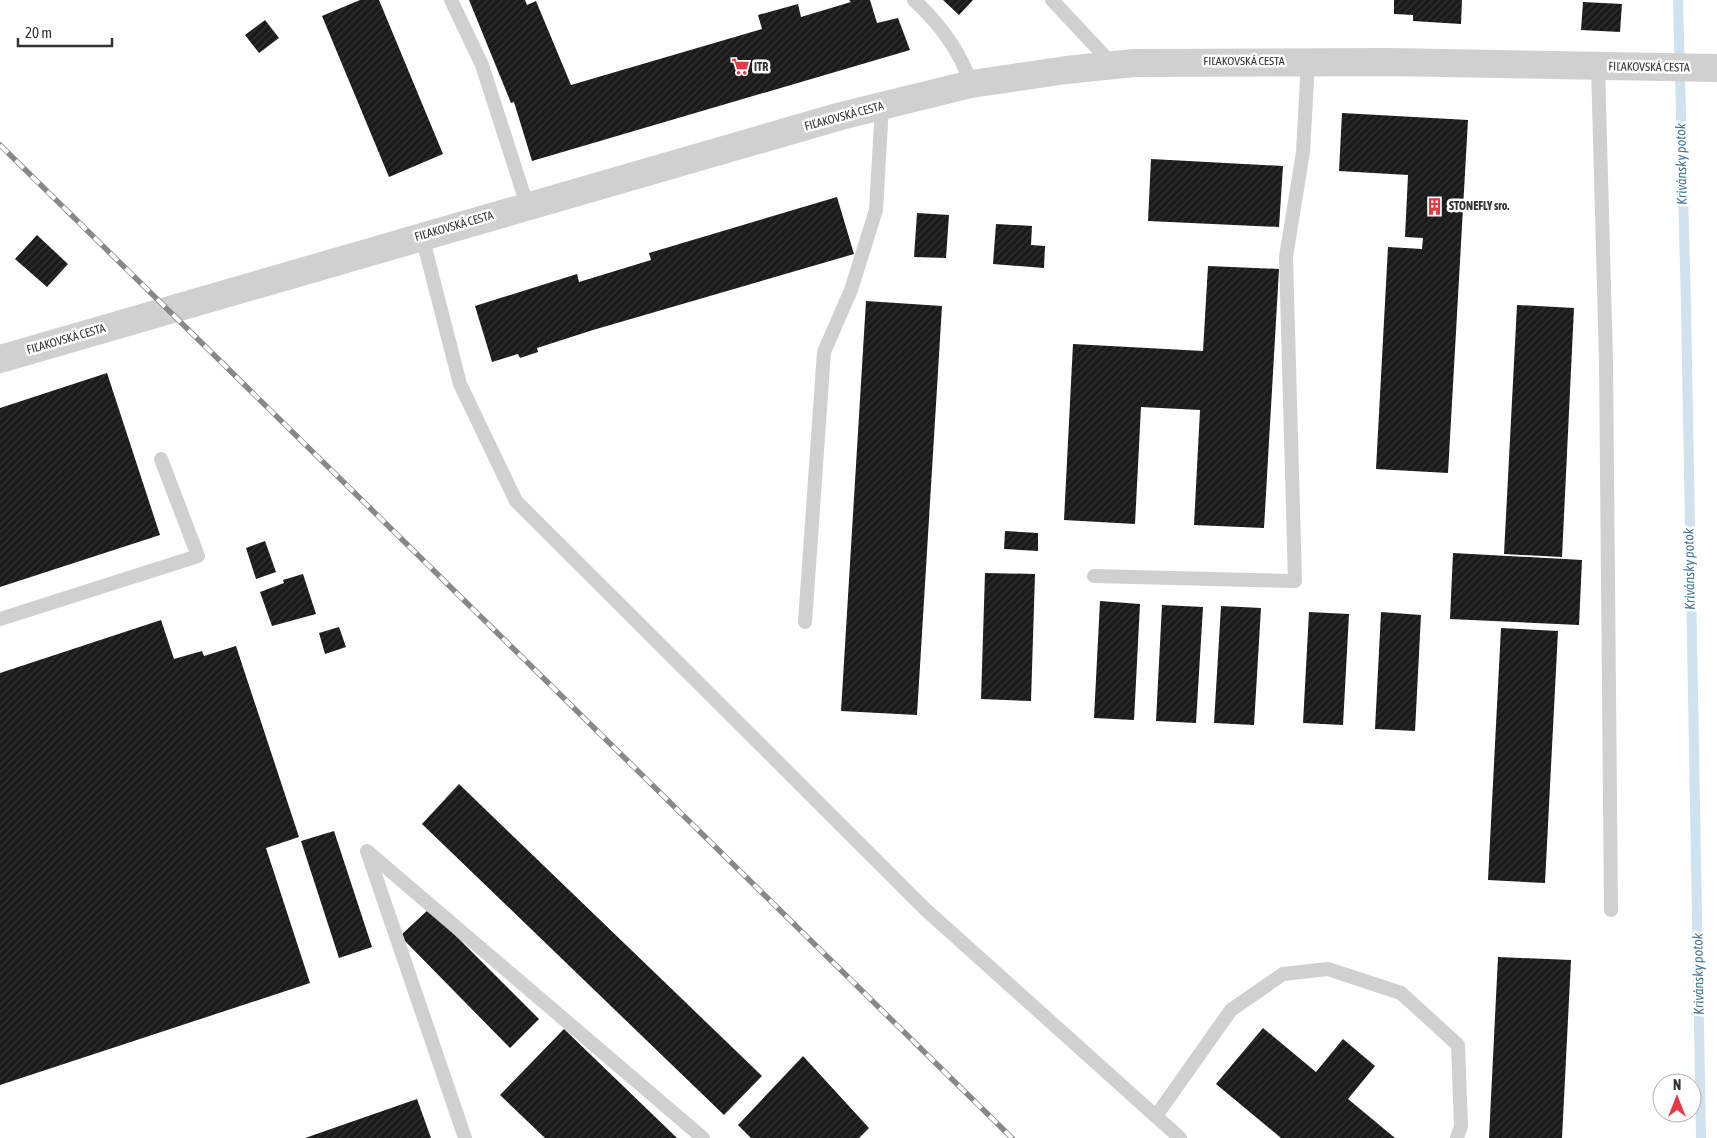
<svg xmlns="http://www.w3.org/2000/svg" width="1717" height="1138" viewBox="0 0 1717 1138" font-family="'Asap Condensed',sans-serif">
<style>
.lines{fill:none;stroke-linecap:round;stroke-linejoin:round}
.stream{stroke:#cfe2ee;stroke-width:10}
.building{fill:url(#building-hatch)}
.service{stroke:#d0d0d0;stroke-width:14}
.tertiary{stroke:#d0d0d0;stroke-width:28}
.rail-casing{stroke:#888;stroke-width:5.5}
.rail{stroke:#fff;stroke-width:4;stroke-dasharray:11;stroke-linecap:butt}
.labels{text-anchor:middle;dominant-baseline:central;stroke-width:5;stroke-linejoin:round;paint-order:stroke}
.street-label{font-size:12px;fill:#333;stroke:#fff}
.poi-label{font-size:12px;font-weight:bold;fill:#333;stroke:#fff;text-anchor:start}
.water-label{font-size:14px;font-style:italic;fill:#3f7597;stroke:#fff}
</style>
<defs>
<pattern id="building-hatch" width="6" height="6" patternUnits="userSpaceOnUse" patternTransform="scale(1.25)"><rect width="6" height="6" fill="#1a1a1a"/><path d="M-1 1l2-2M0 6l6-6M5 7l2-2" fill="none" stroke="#333"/></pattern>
</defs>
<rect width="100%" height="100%" fill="#fff"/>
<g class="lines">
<!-- stream -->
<path class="stream" d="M 1678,0 L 1686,306 L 1701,1138"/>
</g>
<!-- building -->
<path class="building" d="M 360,0 L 379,0 L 443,154 L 389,177 L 322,16 Z
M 469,0 L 525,0 L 527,5 L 536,1 L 571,85 L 762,29 L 758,15 L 798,4 L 801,17 L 851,2 L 849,0 L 870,0 L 877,23 L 898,18 L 910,50 L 532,161 L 514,102 L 511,103 Z
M 943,0 L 973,0 L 959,15 Z
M 1394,0 L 1462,0 L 1461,24 L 1413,21 L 1413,15 L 1394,14 Z
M 1583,2 L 1622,4 L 1620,32 L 1581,30 Z
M 265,20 L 279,38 L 259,53 L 245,35 Z
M 1342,113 L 1468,120 L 1448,473 L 1376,469 L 1388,247 L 1422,249 L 1423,238 L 1405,237 L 1408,175 L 1339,171 Z
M 1151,159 L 1283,166 L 1279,227 L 1148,221 Z
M 837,197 L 854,254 L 593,330 L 537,348 L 538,352 L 520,358 L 518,354 L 492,362 L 475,306 L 577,274 L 579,282 L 651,260 L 649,253 Z
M 917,213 L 949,215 L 946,258 L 914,257 Z
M 996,224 L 1032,226 L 1031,245 L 1045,246 L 1044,268 L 993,264 Z
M 37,235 L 68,264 L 47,287 L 15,259 Z
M 1208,266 L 1279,269 L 1264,528 L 1194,525 L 1200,410 L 1141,407 L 1135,524 L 1064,520 L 1073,344 L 1203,351 Z
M 866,301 L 942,306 L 917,715 L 841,711 Z
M 1517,305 L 1574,308 L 1562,557 L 1504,554 Z
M 107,373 L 160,535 L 0,587 L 0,408 Z
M 1005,531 L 1038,533 L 1038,551 L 1004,549 Z
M 265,541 L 276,572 L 256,579 L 246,548 Z
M 1453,553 L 1582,560 L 1579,625 L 1450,619 Z
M 985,573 L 1035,574 L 1031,701 L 981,699 Z
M 303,574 L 316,614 L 272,626 L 260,592 L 284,583 L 283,580 Z
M 1100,601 L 1140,604 L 1134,720 L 1094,718 Z
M 1162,605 L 1203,607 L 1196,723 L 1156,721 Z
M 1221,606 L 1261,608 L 1254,725 L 1214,723 Z
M 1309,612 L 1349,614 L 1343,725 L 1303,723 Z
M 1381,612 L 1421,615 L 1415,731 L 1375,729 Z
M 161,620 L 174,659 L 202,651 L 204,656 L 236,646 L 299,837 L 266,848 L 310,983 L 0,1085 L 0,673 Z
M 339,627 L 346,647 L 325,654 L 319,633 Z
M 1501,628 L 1558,631 L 1545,883 L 1488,880 Z
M 459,784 L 762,1076 L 724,1115 L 422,824 Z
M 334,831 L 372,947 L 339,958 L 301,841 Z
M 429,909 L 539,1019 L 510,1048 L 400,936 Z
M 1498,957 L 1571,960 L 1562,1138 L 1489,1138 Z
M 1263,1028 L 1316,1072 L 1343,1039 L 1375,1066 L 1348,1099 L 1395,1138 L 1281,1138 L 1216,1084 Z
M 564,1029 L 677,1138 L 545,1138 L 500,1095 Z
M 803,1056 L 869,1128 L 859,1138 L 751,1138 L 738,1125 Z
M 417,1099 L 431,1138 L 305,1138 Z"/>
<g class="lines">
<!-- service -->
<path class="service" d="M 451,0 L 482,65 L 527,205
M 914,0 C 940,24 960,50 971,84
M 1052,0 L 1113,65
M 1598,66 L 1606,361 L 1611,910
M 422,236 L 460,384 L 516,501 L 925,909 L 1180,1138
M 1094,576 L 1295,581 L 1286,257 L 1303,152 L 1308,62
M 0,619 L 198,556 L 161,459
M 805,622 L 824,352 L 851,290 L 876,210 L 882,106
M 1156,1116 L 1231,1010 L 1283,974 L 1328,969 L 1401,993 L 1458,1045 L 1461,1126 L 1457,1138
M 465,1138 L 367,851 L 703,1138"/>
<!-- tertiary -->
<path class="tertiary" d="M 0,359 L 841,116 L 971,84 L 1066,70 L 1134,63 L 1389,62 L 1717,68"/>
<defs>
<path id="rail" d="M 0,145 L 1012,1138"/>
</defs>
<!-- rail casing -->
<use href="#rail" class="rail-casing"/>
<!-- rail -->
<use href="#rail" class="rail"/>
</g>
<!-- icons -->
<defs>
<symbol id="supermarket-bare" viewBox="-9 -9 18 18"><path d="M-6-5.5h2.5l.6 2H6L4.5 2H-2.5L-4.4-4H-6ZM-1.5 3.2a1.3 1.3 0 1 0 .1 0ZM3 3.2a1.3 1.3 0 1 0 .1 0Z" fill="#e63946" stroke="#fff" stroke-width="2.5" paint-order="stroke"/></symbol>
<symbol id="building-bare" viewBox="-9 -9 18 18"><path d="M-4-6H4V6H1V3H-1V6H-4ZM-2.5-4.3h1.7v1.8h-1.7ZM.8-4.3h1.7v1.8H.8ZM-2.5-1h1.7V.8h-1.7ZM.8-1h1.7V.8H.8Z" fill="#e63946" stroke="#fff" stroke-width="2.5" paint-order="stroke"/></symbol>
</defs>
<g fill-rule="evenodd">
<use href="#supermarket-bare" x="728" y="54" width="25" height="25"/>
<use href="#building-bare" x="1422" y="194" width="25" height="25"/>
</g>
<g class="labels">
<!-- street labels -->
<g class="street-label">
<text x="1244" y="61">FIĽAKOVSKÁ CESTA</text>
<text transform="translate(1649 67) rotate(1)">FIĽAKOVSKÁ CESTA</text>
<text transform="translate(844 116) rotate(-15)">FIĽAKOVSKÁ CESTA</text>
<text transform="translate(454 226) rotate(-16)">FIĽAKOVSKÁ CESTA</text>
<text transform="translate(66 339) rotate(-16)">FIĽAKOVSKÁ CESTA</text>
</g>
<!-- poi labels -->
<g class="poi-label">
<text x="754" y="67">ITR</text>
<text x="1449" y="206">STONEFLY sro.</text>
</g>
<!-- water labels -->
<g class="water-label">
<text transform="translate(1681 164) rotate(-91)">Krivánsky potok</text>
<text transform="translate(1689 569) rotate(-91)">Krivánsky potok</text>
<text transform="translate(1698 974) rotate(-91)">Krivánsky potok</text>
</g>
</g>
<!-- north arrow -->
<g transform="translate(1677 1098)"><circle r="24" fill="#ffffff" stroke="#adadad"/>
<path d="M0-4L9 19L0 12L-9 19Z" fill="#e63946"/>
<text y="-8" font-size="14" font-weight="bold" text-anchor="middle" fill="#333333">N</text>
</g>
<!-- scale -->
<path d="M18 38v8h94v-8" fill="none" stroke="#333333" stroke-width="2.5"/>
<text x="25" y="38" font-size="15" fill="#333333" stroke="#ffffff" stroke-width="4" paint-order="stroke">20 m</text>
</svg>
